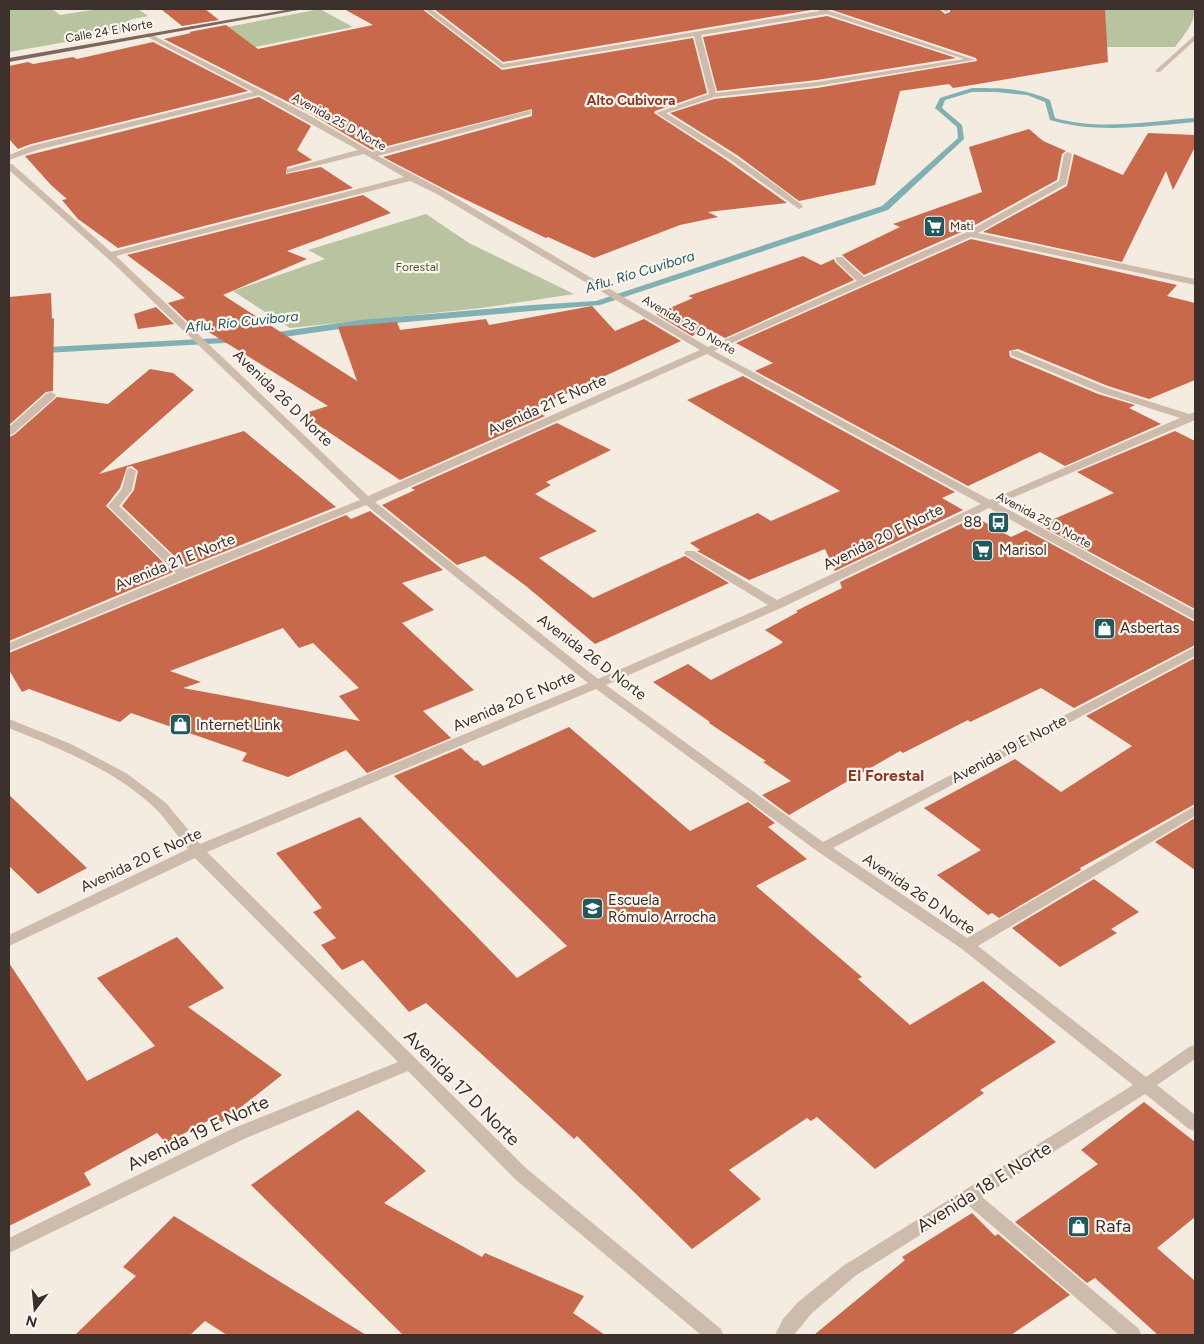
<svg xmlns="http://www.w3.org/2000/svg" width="1204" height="1344" viewBox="0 0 1204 1344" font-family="Figtree,sans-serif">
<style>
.green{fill:#b8c4a0}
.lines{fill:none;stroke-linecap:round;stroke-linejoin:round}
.stream{fill:#7fb0b2;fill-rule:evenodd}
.building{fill:#c8694b;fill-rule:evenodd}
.minor{fill:#cdbbac;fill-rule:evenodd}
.major{fill:#7d675c;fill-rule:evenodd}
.labels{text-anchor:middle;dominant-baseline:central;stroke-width:4.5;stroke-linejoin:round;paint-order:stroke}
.far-street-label{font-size:12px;fill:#3b302b;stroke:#fbf5ee}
.far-poi-label{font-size:12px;fill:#3b302b;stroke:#fbf5ee;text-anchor:start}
.far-park-label{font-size:12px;fill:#4a5a2e;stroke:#fbf5ee}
.far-neighbourhood-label{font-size:14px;font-weight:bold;fill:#8c3b22;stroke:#fbf5ee}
.far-water-label{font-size:14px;font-style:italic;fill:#1f5a5e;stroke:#fbf5ee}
.street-label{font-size:15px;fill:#3b302b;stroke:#fbf5ee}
.poi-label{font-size:15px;fill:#3b302b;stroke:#fbf5ee;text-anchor:start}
.neighbourhood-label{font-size:16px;font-weight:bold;fill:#8c3b22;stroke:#fbf5ee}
.near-street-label{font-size:18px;fill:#3b302b;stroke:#fbf5ee}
.near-poi-label{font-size:18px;fill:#3b302b;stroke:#fbf5ee;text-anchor:start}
</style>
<rect width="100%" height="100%" fill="#f4ebe1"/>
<!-- green -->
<path class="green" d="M 9,9 L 52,9 L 60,15 L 99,9 L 138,9 L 148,16 L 129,20 L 140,29 L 9,52 Z
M 320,9 L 353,27 L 212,56 L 181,36 Z
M 1091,9 L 1195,9 C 1195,23 1183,36 1175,47 L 1037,47 L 1098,27 Z
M 426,214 L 469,243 L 574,294 L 481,308 L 290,328 L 233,291 L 325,259 L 308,250 Z"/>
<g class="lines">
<!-- stream -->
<path class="stream" d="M 972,88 C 1002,88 1022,88 1050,100 L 1055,118 C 1100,131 1149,121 1195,118 L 1195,122 C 1147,126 1097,134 1050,120 L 1045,102 L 1027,95 L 996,92 L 972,92 L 945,100 L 942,108 L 962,125 L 964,139 L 888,210 L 600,305 L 360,326 L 270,339 L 266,336 L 270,333 L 360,320 L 532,305 L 596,301 L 882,206 L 958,138 L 957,127 L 935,108 L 940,98 Z
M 240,337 L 243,338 L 243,342 L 9,355 L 9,349 Z"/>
</g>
<!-- building -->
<path class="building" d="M 161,9 L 205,9 L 219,20 L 182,26 Z
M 344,9 L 422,9 L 502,70 L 693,38 L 707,93 L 655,111 L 654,113 L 728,161 L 787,203 L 708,212 L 718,217 L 680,225 L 594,258 L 548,237 L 546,238 L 450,192 L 383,157 L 532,116 L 532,109 L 372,150 L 308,112 L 164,39 L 191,33 L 189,32 L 226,25 L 258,49 L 373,25 Z
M 434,9 L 817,9 L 503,62 Z
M 829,9 L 939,9 L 945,14 L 950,12 L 950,9 L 1105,9 L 1108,62 L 978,84 L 953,88 L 949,84 L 900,91 L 875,185 L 799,201 L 737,155 L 670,113 L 714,99 L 817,88 L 977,61 L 976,58 Z
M 827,16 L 956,58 L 817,80 L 717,91 L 703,37 Z
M 153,42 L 248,91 L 31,144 L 18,149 L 9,139 L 9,66 L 28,62 L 33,64 L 73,57 L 77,59 Z
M 259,97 L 311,126 L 297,150 L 312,160 L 287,167 L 286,174 L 321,167 L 353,188 L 118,248 L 78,219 L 62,200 L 67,199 L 51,185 L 25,156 Z
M 1029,129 L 1043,141 L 1066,151 L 1062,154 L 1057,180 L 966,230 L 864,275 L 842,255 L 900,227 L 893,224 L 982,192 L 969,147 Z
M 1148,133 L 1195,135 L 1195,147 L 1173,190 L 1166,171 L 1122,262 L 983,232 L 1067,186 L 1074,154 L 1123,175 Z
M 363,195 L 391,213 L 287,251 L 307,259 L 223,295 L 357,381 L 338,327 L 397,322 L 400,330 L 486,319 L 489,325 L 592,306 L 615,331 L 644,319 L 681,341 L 531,410 L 545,416 L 400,480 L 302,414 L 328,406 L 199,326 L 206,320 L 188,322 L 168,303 L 185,298 L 127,255 Z
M 971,239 L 1177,285 L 1167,296 L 1195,303 L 1195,380 L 1149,399 L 1108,386 L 1018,349 L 1009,351 L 1010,357 L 1098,394 L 1135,405 L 1129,408 L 1161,424 L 1065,466 L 1040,452 L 968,486 L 755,371 L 773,363 L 736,343 Z
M 803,256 L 821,265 L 834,259 L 835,262 L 854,280 L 725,338 L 708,329 L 692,336 L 656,314 L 693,298 L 688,296 Z
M 51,293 L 52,319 L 54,318 L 53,391 L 46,392 L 9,425 L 9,297 Z
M 156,307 L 174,324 L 138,329 L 134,314 Z
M 150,369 L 173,373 L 194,390 L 99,474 L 244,431 L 336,507 L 186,567 L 122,506 L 134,490 L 138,471 L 132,466 L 127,467 L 120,488 L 106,506 L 173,572 L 9,641 L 9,437 L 14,435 L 57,397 L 108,404 Z
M 743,376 L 955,492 L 942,498 L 963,510 L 835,571 L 825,549 L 749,580 L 697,551 L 700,550 L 690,543 L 758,513 L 771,521 L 840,491 L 687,400 Z
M 557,423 L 611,450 L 546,482 L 551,485 L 535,494 L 597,531 L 539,558 L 593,598 L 685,556 L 729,583 L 595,644 L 526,586 L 485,556 L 457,565 L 382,505 L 415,490 L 411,488 Z
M 1175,431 L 1195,441 L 1195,609 L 1040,525 L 1114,493 L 1077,472 Z
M 370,511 L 443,570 L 402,583 L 434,610 L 402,623 L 474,690 L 423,711 L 451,738 L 367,773 L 346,750 L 288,777 L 242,761 L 247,753 L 131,713 L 120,722 L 29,689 L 22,692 L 9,670 L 9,653 L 346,515 L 351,519 ZM 283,628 L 299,648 L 313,643 L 359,688 L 339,696 L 360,721 L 183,688 L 201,682 L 170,671 Z
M 975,517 L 1011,537 L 1026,530 L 1195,622 L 1195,645 L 1074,708 L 1041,688 L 970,722 L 968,720 L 903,753 L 900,751 L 789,815 L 762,795 L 791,781 L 763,762 L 766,761 L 709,723 L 710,722 L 653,682 L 688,664 L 711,680 L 779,645 L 783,642 L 765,630 L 798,612 L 796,611 L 842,588 L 840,582 Z
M 1195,658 L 1195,804 L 1080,868 L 1081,870 L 999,918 L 992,913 L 988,915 L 937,875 L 981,850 L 924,808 L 1015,759 L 1061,792 L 1132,746 L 1086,716 Z
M 569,727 L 690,831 L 748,802 L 775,823 L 768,827 L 807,859 L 756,886 L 862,977 L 858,979 L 910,1025 L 983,981 L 1056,1042 L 980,1090 L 984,1093 L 875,1169 L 817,1117 L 811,1121 L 807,1118 L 729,1170 L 761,1199 L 692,1249 L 577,1136 L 574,1139 L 426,1003 L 409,1012 L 363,960 L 342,970 L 321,945 L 336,938 L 313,912 L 322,908 L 276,853 L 360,817 L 517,978 L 567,946 L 394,776 L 461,748 L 475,761 L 477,760 L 483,766 Z
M 9,795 L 87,868 L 38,894 L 9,866 Z
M 1195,818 L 1195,870 L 1155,842 Z
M 1094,879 L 1139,912 L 1111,929 L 1117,933 L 1060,967 L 1012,928 Z
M 177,937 L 224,988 L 188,1007 L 282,1075 L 222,1122 L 215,1117 L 166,1143 L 157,1133 L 84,1173 L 91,1185 L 9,1226 L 9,963 L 87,1081 L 155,1046 L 97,978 Z
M 1144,1102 L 1195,1142 L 1195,1217 L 1157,1248 L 1195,1281 L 1195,1335 L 1158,1335 L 1095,1278 L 1087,1283 L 1015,1222 L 1098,1164 L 1081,1150 Z
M 358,1110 L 426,1171 L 384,1203 L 482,1257 L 485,1253 L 584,1296 L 573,1313 L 605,1335 L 403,1335 L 251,1185 Z
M 972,1213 L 995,1236 L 998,1234 L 1070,1295 L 1011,1335 L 814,1335 L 905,1260 L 902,1257 Z
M 174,1216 L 366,1335 L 227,1335 L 205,1321 L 190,1335 L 75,1335 L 136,1276 L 123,1267 Z"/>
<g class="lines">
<!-- minor -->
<path class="minor" d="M 424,9 L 431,9 L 503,64 L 819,11 L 819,9 L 824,9 L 975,60 L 817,86 L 714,97 L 666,113 C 713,141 759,171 802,205 L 803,207 L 799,209 L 729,159 L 656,113 L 709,94 L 694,36 L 502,68 ZM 827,14 L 964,59 L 817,82 L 716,93 L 701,35 Z
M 941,9 L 948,9 L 949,10 L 946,12 Z
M 148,33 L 307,114 L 372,152 L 531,110 L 531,114 L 378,156 L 441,189 L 708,347 L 857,281 L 836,261 L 836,257 L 842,257 L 864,277 L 967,232 L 1059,181 L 1064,154 L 1068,152 L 1072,154 L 1066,184 L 978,233 L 1195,279 L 1195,285 L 971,237 L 714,351 L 990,500 L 1180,418 L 1099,392 L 1011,355 L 1011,351 L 1017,351 L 1107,388 L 1189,414 L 1195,412 L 1195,420 L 998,504 L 1195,611 L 1195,620 L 989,508 L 781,608 L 606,685 L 823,842 L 1195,647 L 1195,656 L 833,848 L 967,938 L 1195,806 L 1195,816 L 978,946 L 1146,1077 L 1189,1047 L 1195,1045 L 1195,1059 L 1157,1085 L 1195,1115 L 1195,1131 L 1189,1129 L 1145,1094 L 982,1197 L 1139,1329 L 1141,1335 L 1119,1335 L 968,1205 L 855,1276 L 811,1314 L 794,1335 L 775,1335 L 783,1319 L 798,1302 L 843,1266 L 1133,1085 L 962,949 L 817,851 L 596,689 L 207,852 L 527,1169 L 721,1329 L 723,1335 L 701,1335 L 515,1179 L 408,1071 L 246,1138 L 9,1253 L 9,1238 L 234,1128 L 398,1062 L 195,858 L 9,946 L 9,935 L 188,849 C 178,836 168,822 157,810 C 116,770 60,749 9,728 L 9,719 L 71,744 L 126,773 L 166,803 L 200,844 L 588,683 L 366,505 L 9,651 L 9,643 L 176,573 L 108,506 L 122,489 L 127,469 L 131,468 L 136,471 L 132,490 L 119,506 L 186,569 L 360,500 L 115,265 L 9,170 L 9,164 L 12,164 L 111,252 L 404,177 L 364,154 L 287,173 L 287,169 L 358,150 L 259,95 L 37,150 L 9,160 L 9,155 L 31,146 L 253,92 L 146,36 L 145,35 ZM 410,181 L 435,193 L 700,350 L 368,496 L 116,256 ZM 707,354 L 981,504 L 777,600 L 694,551 L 686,551 L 684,553 L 686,555 L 768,605 L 598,679 L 375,502 Z
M 1195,35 L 1195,40 L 1160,72 L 1156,72 L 1156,70 Z
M 51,392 L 56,395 L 55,397 L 13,434 L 9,435 L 9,427 L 47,393 Z"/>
<!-- major -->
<path class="major" d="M 291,9 L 304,9 L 9,62 L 9,58 Z"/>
</g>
<!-- icons -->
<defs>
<symbol id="supermarket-square" viewBox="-11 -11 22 22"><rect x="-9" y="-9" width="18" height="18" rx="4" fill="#1f5a5e" stroke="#fbf5ee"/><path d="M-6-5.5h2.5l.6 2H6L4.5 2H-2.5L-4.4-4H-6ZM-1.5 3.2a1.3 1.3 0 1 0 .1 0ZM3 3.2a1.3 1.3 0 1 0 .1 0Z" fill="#fff"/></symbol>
<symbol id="bus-square" viewBox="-11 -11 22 22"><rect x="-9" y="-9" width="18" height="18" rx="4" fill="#1f5a5e" stroke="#fbf5ee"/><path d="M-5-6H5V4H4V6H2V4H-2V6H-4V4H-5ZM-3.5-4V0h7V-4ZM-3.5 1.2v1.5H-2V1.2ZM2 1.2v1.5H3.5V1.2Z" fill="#fff"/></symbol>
<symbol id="shop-square" viewBox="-11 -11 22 22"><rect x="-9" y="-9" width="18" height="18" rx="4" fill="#1f5a5e" stroke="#fbf5ee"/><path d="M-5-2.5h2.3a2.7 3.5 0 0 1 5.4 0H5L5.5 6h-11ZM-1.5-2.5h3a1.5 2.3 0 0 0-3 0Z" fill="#fff"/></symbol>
<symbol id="school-square" viewBox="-11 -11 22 22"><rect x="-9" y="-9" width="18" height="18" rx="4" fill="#1f5a5e" stroke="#fbf5ee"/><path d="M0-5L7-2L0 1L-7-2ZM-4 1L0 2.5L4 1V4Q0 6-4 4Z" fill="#fff"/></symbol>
</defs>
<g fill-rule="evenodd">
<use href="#supermarket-square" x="922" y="214" width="25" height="25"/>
<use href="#bus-square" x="986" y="510" width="25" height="25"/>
<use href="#supermarket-square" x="970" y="538" width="25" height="25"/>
<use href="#shop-square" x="1092" y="616" width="25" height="25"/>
<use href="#shop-square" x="168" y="712" width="25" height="25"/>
<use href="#school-square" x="580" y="896" width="25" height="25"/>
<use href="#shop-square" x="1066" y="1214" width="25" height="25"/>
</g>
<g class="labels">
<!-- far-street labels -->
<g class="far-street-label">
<text transform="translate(109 31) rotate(-10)">Calle 24 E Norte</text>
<text transform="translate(339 122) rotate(29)">Avenida 25 D Norte</text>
<text transform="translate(689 325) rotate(30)">Avenida 25 D Norte</text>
<text transform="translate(1044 520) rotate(28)">Avenida 25 D Norte</text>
</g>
<!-- far-poi labels -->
<g class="far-poi-label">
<text x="950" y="226">Mati</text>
</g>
<!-- far-park labels -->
<g class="far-park-label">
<text x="417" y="267">Forestal</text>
</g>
<!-- far-neighbourhood labels -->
<g class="far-neighbourhood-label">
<text x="631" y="100">Alto Cubivora</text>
</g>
<!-- far-water labels -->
<g class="far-water-label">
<text transform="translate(640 272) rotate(-17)">Aflu. Río Cuvibora</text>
<text transform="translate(242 322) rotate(-6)">Aflu. Río Cuvibora</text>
</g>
<!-- street labels -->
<g class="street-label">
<text transform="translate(283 398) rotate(44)">Avenida 26 D Norte</text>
<text transform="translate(547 405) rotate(-24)">Avenida 21 E Norte</text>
<text transform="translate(883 537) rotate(-26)">Avenida 20 E Norte</text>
<text transform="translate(175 562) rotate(-22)">Avenida 21 E Norte</text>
<text transform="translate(592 657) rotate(37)">Avenida 26 D Norte</text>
<text transform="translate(514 701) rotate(-23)">Avenida 20 E Norte</text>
<text transform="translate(1009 749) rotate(-28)">Avenida 19 E Norte</text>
<text transform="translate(141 860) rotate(-25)">Avenida 20 E Norte</text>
<text transform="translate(919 894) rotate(34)">Avenida 26 D Norte</text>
</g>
<!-- poi labels -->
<g class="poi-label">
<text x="982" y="522" text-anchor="end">88</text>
<text x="999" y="550">Marisol</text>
<text x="1120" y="628">Asbertas</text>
<text x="196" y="725">Internet Link</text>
<text x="608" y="900">Escuela<tspan x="608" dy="17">Rómulo Arrocha</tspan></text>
</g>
<!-- neighbourhood labels -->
<g class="neighbourhood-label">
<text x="886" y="775">El Forestal</text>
</g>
<!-- near-street labels -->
<g class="near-street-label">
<text transform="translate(462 1088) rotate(45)">Avenida 17 D Norte</text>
<text transform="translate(198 1133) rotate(-25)">Avenida 19 E Norte</text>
<text transform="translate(984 1187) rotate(-32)">Avenida 18 E Norte</text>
</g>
<!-- near-poi labels -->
<g class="near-poi-label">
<text x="1095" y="1226">Rafa</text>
</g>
</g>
<!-- border -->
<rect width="1204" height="1344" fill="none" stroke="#3b302b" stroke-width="20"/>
<!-- north arrow -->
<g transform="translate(35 1309) rotate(196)" stroke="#fbf5ee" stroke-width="4" paint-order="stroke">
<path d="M0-4L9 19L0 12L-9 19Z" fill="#3b302b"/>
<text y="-8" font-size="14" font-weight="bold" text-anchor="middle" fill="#3b302b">N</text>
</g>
</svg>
